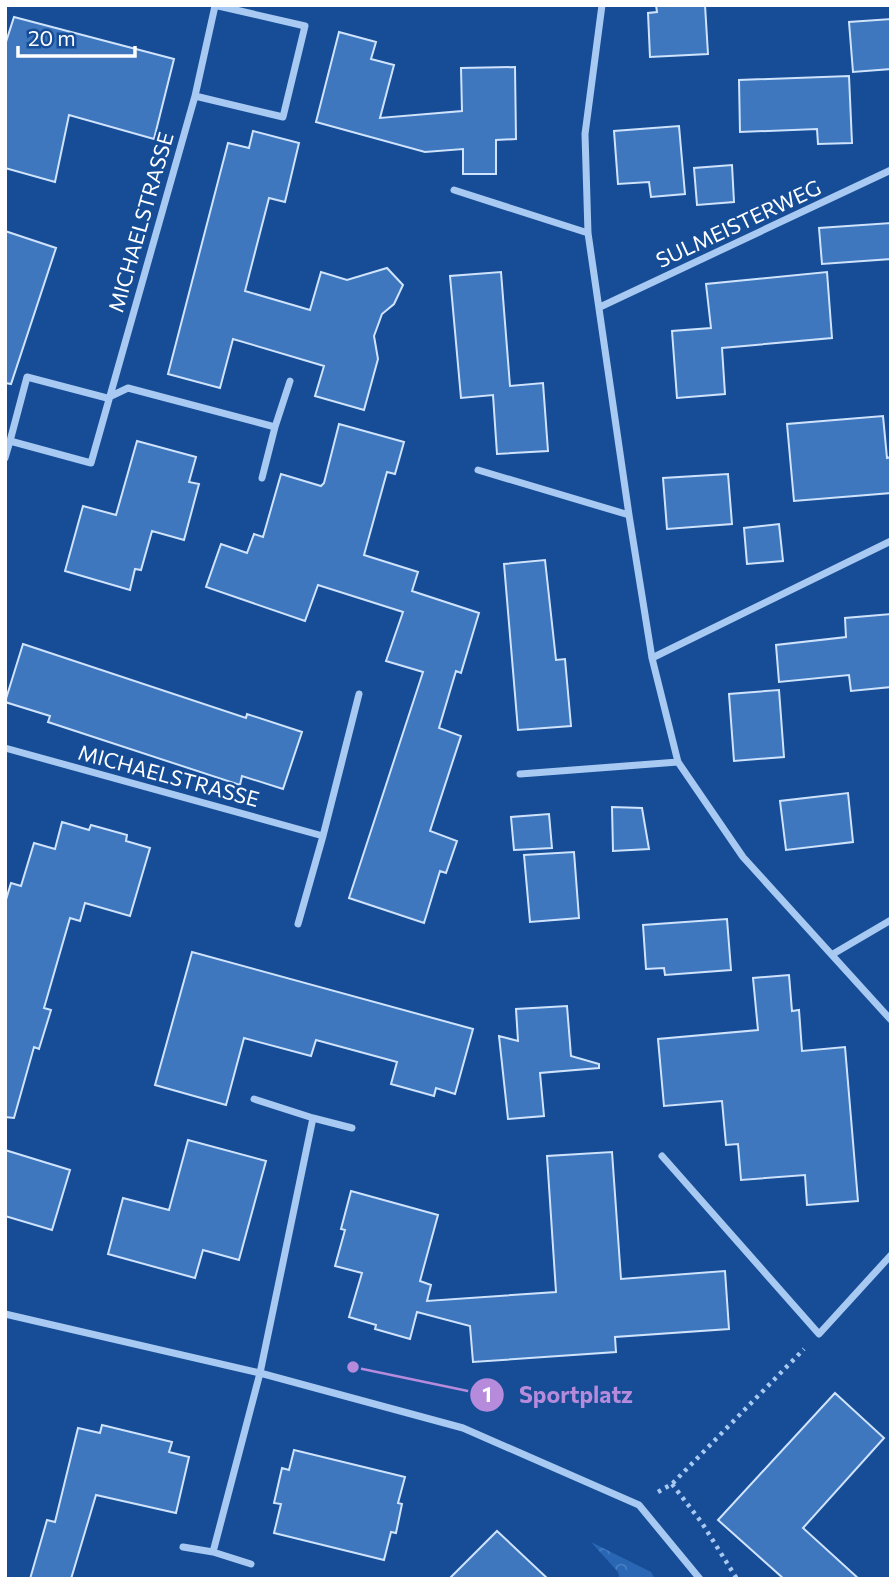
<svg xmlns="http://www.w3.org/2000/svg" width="896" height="1584" viewBox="0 0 896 1584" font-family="Commissioner,sans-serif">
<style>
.forest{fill:url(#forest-crowns)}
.building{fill:#3e77be;stroke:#cfe3fc;stroke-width:2}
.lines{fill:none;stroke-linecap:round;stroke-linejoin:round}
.path{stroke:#a8c9f1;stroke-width:4.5;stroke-dasharray:3.5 5;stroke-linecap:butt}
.street{stroke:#a8c9f1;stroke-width:7}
.labels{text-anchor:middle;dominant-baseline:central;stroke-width:5;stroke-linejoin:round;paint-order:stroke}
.street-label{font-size:21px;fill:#fff;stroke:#164d96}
.leader{fill:none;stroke:#b68bdc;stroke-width:2.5}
.callout-dot{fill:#b68bdc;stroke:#164d96;stroke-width:2.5}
.mark-label{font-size:21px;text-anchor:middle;font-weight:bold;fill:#fff}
.callout-label{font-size:23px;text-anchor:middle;font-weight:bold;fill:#b68bdc;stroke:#164d96;stroke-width:5;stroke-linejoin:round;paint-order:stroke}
</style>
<defs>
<pattern id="forest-crowns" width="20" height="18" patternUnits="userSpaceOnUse" patternTransform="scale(1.75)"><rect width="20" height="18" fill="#2967b5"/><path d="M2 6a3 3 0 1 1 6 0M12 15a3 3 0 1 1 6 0" fill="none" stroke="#497ec0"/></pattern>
</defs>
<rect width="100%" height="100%" fill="#164d96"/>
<!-- forest -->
<path class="forest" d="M 591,1542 L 651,1572 L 655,1579 L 620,1579 L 618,1572 Z"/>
<!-- building -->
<path class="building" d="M 656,5 L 705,5 L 708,54 L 650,57 L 648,13 L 657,12 Z
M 14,17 L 174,59 L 154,139 L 69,115 L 55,182 L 5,168 L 5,45 Z
M 891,19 L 891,69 L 853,72 L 849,22 Z
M 339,32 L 376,42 L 371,59 L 394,65 L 380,118 L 462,111 L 461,68 L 515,67 L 516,139 L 496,140 L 496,174 L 463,174 L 463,149 L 425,152 L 316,122 Z
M 849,76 L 852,143 L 818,144 L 817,129 L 740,132 L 739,80 Z
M 679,126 L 685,194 L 651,197 L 649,182 L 618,184 L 614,131 Z
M 253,131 L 299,143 L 285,202 L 269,198 L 245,291 L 310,310 L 321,272 L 347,280 L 387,268 L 403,285 L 394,304 L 382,314 L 374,336 L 378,359 L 364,410 L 315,396 L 324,366 L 233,339 L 220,388 L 168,374 L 228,143 L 249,148 Z
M 732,165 L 734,202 L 697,205 L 694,168 Z
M 891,223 L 891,259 L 822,264 L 819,228 Z
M 5,231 L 56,248 L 11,384 L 5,383 Z
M 501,272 L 510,386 L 543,383 L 548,451 L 497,454 L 493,395 L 461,398 L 450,276 Z
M 827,272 L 832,338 L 722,348 L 725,394 L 677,398 L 672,331 L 711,328 L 706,284 Z
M 883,416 L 887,458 L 891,457 L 891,493 L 794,501 L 787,424 Z
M 339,424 L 404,442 L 395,474 L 387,472 L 364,555 L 418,572 L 412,591 L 479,613 L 461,673 L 456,671 L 439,728 L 461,736 L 430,831 L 457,841 L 446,873 L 440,871 L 424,923 L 349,898 L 423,672 L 386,661 L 403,612 L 318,585 L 305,621 L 206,587 L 221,544 L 247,553 L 254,534 L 263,537 L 281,474 L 321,486 L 324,483 Z
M 137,441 L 196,457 L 189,482 L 199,484 L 184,540 L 152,531 L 141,570 L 135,569 L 130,590 L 65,571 L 83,506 L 116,515 Z
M 728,474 L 732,524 L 667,529 L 663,478 Z
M 779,524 L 783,561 L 747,564 L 744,528 Z
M 545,560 L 556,660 L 565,659 L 571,726 L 518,730 L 504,564 Z
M 891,614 L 891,687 L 851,691 L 849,675 L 779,682 L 776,645 L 846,637 L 845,618 Z
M 23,644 L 246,718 L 247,714 L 302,732 L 283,789 L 242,776 L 240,785 L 48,722 L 50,716 L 5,702 Z
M 779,690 L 784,757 L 734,761 L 729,694 Z
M 848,793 L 853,842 L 786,850 L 780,801 Z
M 612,807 L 642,808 L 649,849 L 613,851 Z
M 549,814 L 552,848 L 514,850 L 511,817 Z
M 62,822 L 89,830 L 91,825 L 127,835 L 126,841 L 150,848 L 130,916 L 85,903 L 80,921 L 70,918 L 44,1008 L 51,1010 L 39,1049 L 34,1047 L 14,1118 L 5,1117 L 5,903 L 11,883 L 21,886 L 34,843 L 55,849 Z
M 574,852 L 579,918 L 530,922 L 524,855 Z
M 727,919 L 731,970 L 665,975 L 664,968 L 646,969 L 643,925 Z
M 192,952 L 473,1029 L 455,1094 L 436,1088 L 434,1096 L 391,1084 L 397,1062 L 316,1040 L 311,1056 L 244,1038 L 226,1105 L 155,1085 Z
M 789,975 L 792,1011 L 799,1010 L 802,1051 L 845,1047 L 858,1201 L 807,1205 L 805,1175 L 741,1180 L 738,1144 L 726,1145 L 722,1101 L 664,1106 L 658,1039 L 758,1030 L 753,978 Z
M 567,1006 L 571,1056 L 599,1064 L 599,1068 L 540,1073 L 544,1116 L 508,1119 L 499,1036 L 518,1041 L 516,1009 Z
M 188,1140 L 266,1161 L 239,1260 L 203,1250 L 195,1278 L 108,1254 L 123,1198 L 169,1210 Z
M 5,1150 L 70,1170 L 52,1230 L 5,1216 Z
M 612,1152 L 621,1279 L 725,1271 L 729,1329 L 615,1337 L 616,1352 L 473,1362 L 470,1326 L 417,1312 L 410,1339 L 375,1329 L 376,1325 L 349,1317 L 362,1273 L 335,1266 L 345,1230 L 341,1229 L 351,1191 L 438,1215 L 420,1281 L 431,1285 L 427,1301 L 556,1292 L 547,1156 Z
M 835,1393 L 884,1438 L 803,1528 L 859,1579 L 784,1579 L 718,1520 Z
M 102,1425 L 172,1442 L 169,1452 L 189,1457 L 176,1513 L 96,1495 L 71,1579 L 30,1579 L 47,1520 L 55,1522 L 78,1428 L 100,1433 Z
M 294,1450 L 405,1477 L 398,1503 L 402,1504 L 396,1533 L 391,1532 L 384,1560 L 274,1533 L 281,1504 L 274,1503 L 282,1468 L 289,1470 Z
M 497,1531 L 548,1579 L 449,1579 Z"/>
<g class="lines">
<!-- path -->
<path class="path" d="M 672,1484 L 702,1523 L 737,1579
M 658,1492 L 672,1484 L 804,1349"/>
<!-- street -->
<path class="street" d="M 602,5 L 585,134 L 588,233 L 629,515 L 652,658 L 678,762 L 743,857 L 891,1020
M 195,96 L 215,6
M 454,190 L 588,233
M 600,307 L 891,170
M 275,427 L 290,381
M 10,441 L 27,377 L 107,398 L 128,388 L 275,427 L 262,478
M 5,458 L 10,441 L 91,463 L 195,96 L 283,117 L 305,26 L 214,5
M 478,470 L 629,515
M 652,658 L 891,541
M 5,748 L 323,836 L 298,924
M 520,774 L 678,762
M 323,836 L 359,694
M 833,954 L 891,920
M 254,1099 L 313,1118
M 662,1156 L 819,1334 L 891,1255
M 5,1314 L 260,1373 L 463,1428 L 639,1505 L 700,1579
M 183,1547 L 213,1552
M 251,1564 L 213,1552 L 260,1373 L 313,1118 L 352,1128"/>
</g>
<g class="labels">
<!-- street labels -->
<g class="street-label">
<text transform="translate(140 222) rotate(-74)">MICHAELSTRASSE</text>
<text transform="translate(738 223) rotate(-25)">SULMEISTERWEG</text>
<text transform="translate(169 775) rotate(15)">MICHAELSTRASSE</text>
</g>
</g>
<!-- callouts -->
<path class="leader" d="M353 1367L487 1395"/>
<g class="callout-dot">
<circle cx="353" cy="1367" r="7"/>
<circle cx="487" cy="1395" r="18"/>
</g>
<g class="mark-label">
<text x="487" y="1402">1</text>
</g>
<g class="callout-label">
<text x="576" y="1403">Sportplatz</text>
</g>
<!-- border -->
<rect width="896" height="1584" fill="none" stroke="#ffffff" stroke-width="14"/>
<!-- scale -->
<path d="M18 46v10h117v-10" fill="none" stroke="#ffffff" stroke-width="3.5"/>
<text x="28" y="46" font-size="21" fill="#ffffff" stroke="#164d96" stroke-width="5" paint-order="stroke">20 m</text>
</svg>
